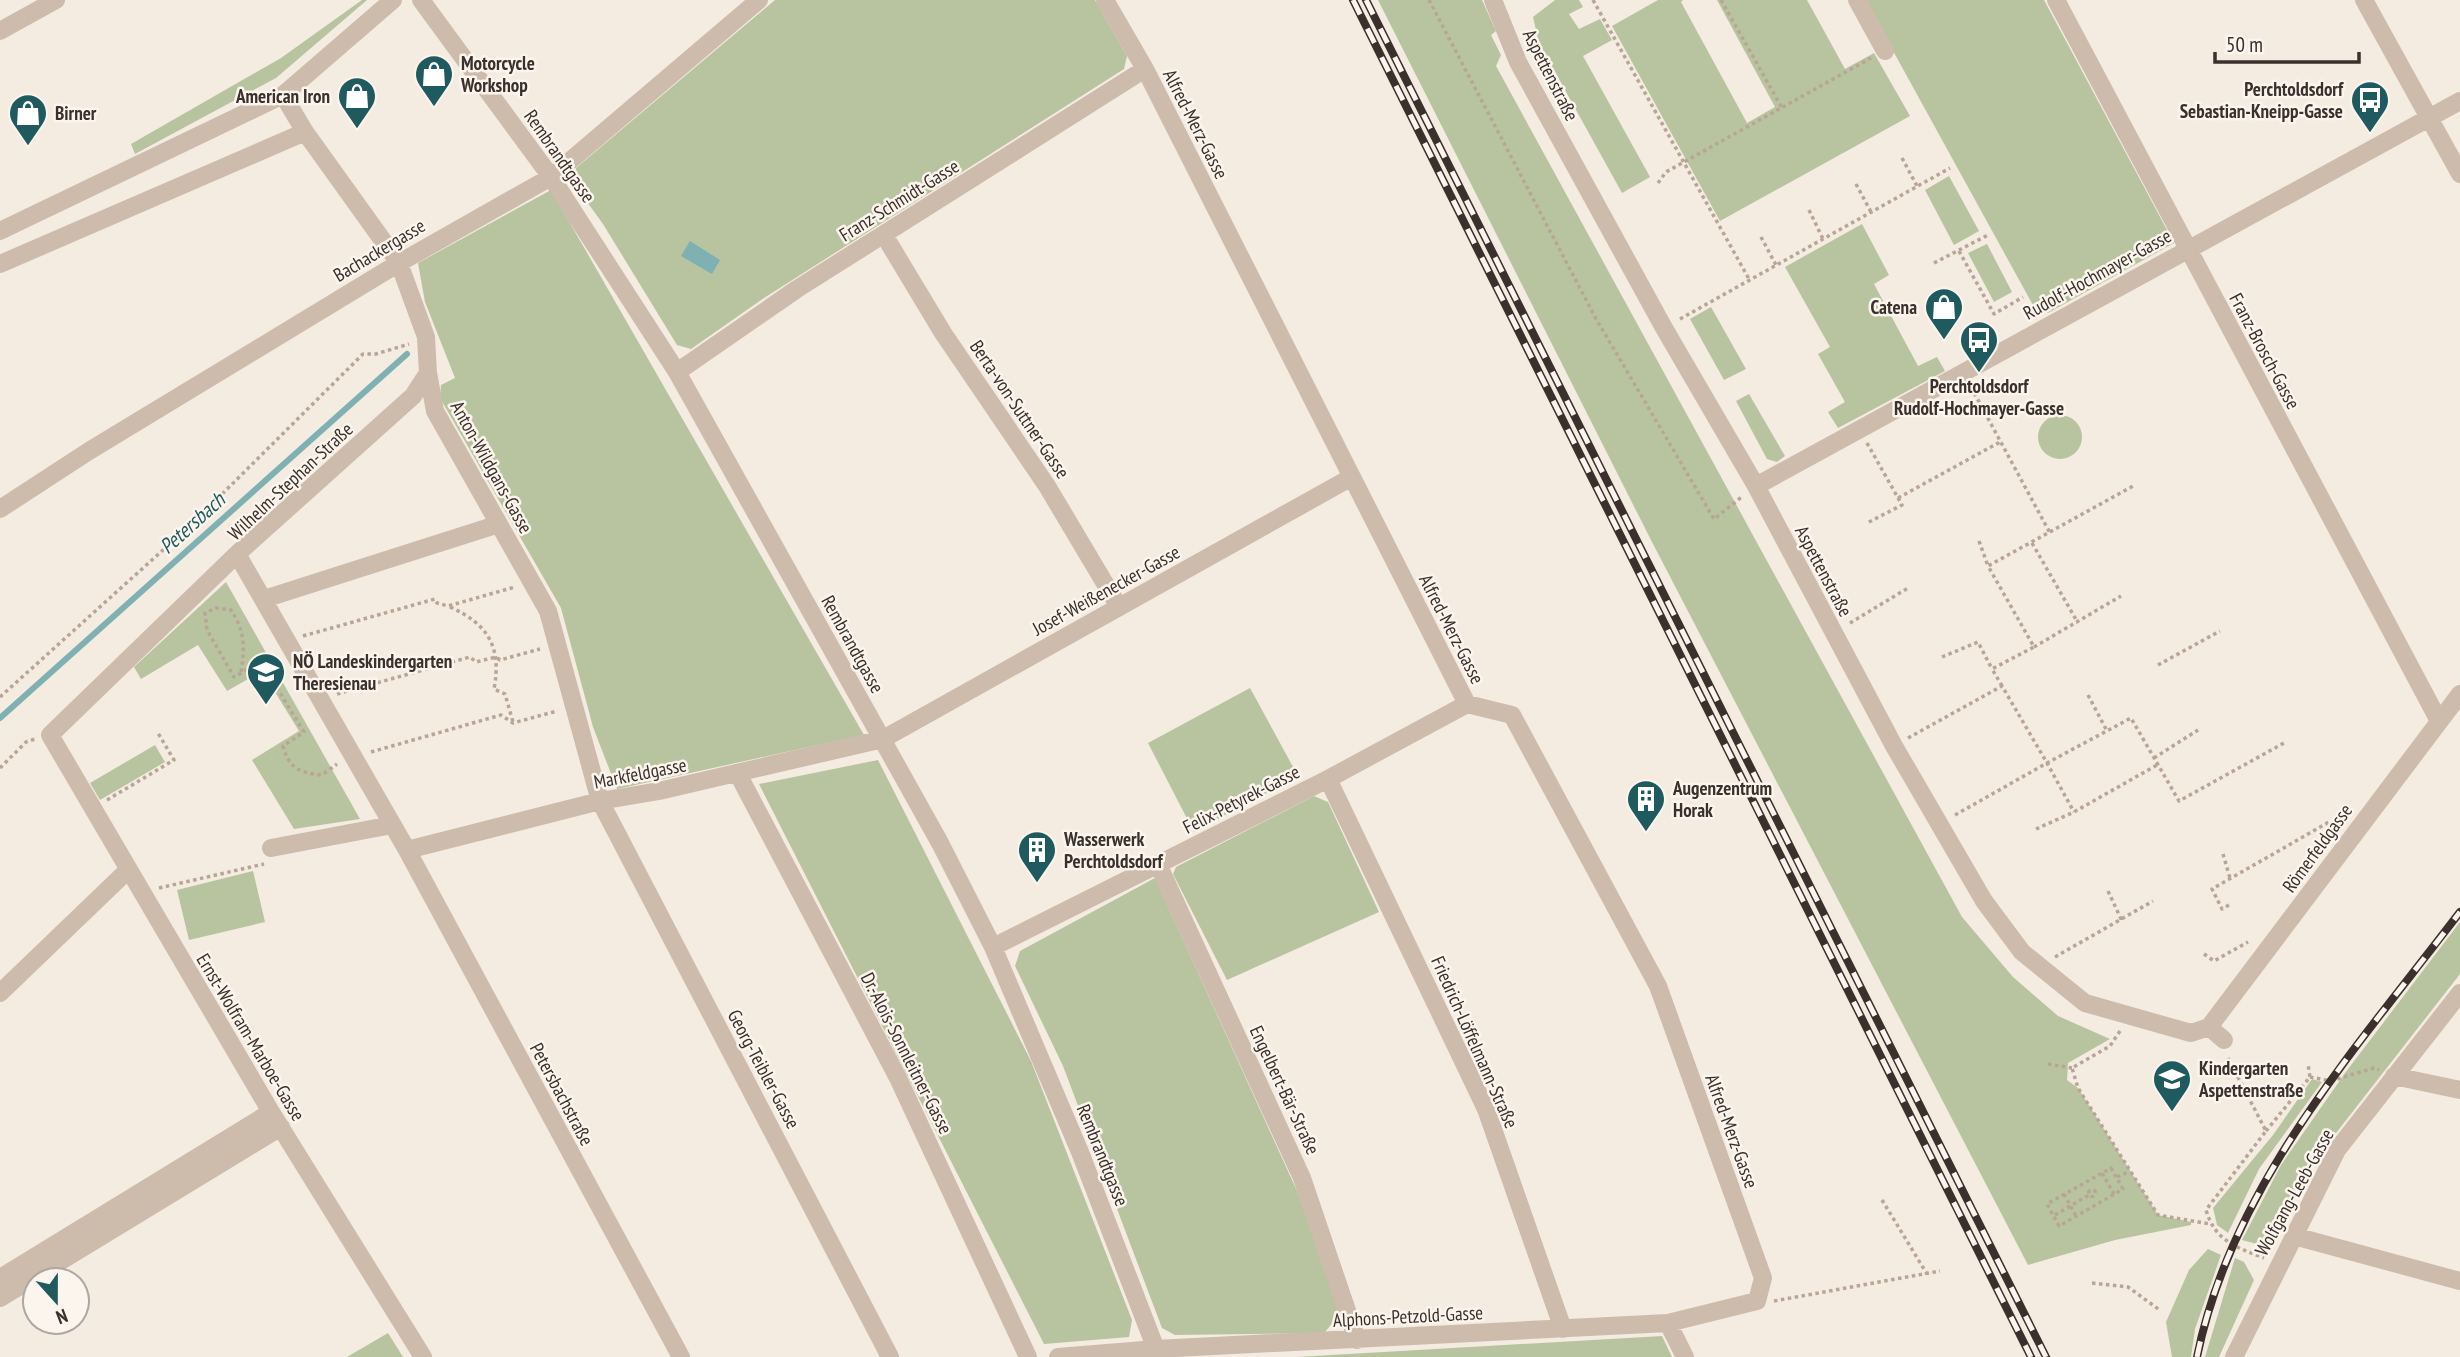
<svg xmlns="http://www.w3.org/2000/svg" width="2460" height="1357" viewBox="0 0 2460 1357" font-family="'PT Sans Narrow',sans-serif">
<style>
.green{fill:#b8c4a0}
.water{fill:#7fb0b2}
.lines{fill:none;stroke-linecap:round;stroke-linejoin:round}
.stream{stroke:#7fb0b2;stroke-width:6}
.path{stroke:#b9a596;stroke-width:3.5;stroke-dasharray:3.5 3.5;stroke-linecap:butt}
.minor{stroke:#cdbbac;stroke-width:18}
.rail-casing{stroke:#3b302b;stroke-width:8}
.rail{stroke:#fbf5ee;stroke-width:5;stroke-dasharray:16;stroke-linecap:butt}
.labels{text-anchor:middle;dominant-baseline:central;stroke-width:5;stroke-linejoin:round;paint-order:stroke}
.poi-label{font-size:19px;font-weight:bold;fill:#3b302b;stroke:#fbf5ee;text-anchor:start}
.street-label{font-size:19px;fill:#3b302b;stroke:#fbf5ee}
.water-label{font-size:21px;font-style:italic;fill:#1f5a5e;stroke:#fbf5ee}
</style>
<rect width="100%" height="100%" fill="#f4ebe1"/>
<!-- green -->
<path class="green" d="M 362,0 L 367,0 L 276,78 L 135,154 L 131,144 L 281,58 Z
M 775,0 L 1095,0 L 1127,56 L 1124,69 L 764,298 L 691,349 L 677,345 L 603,224 L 577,188 L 576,168 Z
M 1378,0 L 1482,0 L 1496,31 L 1491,35 L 1501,55 L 1496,66 L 1962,917 L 2013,977 L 2058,1016 L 2110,1039 L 2068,1063 L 2067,1080 L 2078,1088 L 2158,1215 L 2191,1222 L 2191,1225 L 2115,1240 L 2028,1265 L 1652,542 Z
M 1555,0 L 1579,0 L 1583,7 L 1569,14 L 1579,29 L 1600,19 L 1612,40 L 1583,56 L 1650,177 L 1622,193 L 1539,43 L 1533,17 Z
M 1658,0 L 1683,0 L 1681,2 L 1747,123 L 1775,107 L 1717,0 L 1807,0 L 1845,69 L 1874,53 L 1910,116 L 1720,221 L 1612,26 Z
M 1865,0 L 2044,0 L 2174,243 L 2048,313 L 2034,307 Z
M 1949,176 L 1979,231 L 1954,245 L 1925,190 Z
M 551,190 L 864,735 L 617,789 L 593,727 L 561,608 L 440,398 L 441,385 L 455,378 L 425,302 L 418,263 Z
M 1862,224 L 1889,275 L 1874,284 L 1918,366 L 1937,357 L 1945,371 L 1838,428 L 1828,412 L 1845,402 L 1818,354 L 1830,347 L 1785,267 Z
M 1987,244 L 2012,292 L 1994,302 L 1968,253 Z
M 1711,307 L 1746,369 L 1724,380 L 1690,319 Z
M 1749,394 L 1785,456 L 1777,462 L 1767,459 L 1736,401 Z
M2038 437a22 22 0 1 1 44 0a22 22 0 1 1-44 0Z
M 226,582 L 360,819 L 294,829 L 252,760 L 299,731 L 262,671 L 227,691 L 198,645 L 141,679 L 134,667 Z
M 1250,688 L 1298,776 L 1194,832 L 1148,743 Z
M 155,745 L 165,762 L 100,800 L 90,783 Z
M 878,760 L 1031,1061 L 1132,1320 L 1129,1337 L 1044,1344 L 759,784 Z
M 1314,796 L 1328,802 L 1379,912 L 1227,980 L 1173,874 L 1176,867 Z
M 253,871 L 265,922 L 189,940 L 177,890 Z
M 1155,878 L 1297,1191 L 1341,1313 L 1324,1333 L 1175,1335 L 1162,1328 L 1063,1066 L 1015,966 L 1020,951 Z
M 2460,922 L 2460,974 L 2315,1160 L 2274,1241 L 2257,1244 L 2242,1240 L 2281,1165 L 2345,1073 Z
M 2312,1079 L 2322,1082 L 2259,1169 L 2228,1233 L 2217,1225 L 2213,1208 L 2273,1135 Z
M 2208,1249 L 2221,1255 L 2195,1329 L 2191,1357 L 2172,1357 L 2166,1322 L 2189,1270 Z
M 2235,1258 L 2244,1262 L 2254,1280 L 2219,1357 L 2205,1357 Z
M 388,1333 L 403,1357 L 347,1357 Z
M 1662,1336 L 1672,1357 L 1297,1357 Z"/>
<!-- water -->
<path class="water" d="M 690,241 L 720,260 L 712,274 L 681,256 Z"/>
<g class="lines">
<!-- stream -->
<path class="stream" d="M 0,718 L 407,354"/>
<!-- path -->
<path class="path" d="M 1429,0 L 1595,317 L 1714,519 L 1743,496
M 1593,0 L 1749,279
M 1721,0 L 1782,108
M 1902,158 L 1917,186
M 1658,183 L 1666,172 L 1871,58
M 1856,184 L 1871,212
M 1809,210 L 1823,239
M 1761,237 L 1776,265
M 1959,251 L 1994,314 L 2023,297
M 1934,263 L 1988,235
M 1680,319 L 1950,168
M 1971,387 L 2050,533
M 1867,443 L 1902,505 L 1867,523
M 1898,498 L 2000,442
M 1979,541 L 1988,566
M 2032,543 L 2078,623
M 450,607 C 488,624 502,647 494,689 L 505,694 L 513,722
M 1850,623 L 1908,588
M 303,636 L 435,599 L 437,603 L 448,606 L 515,587
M 2034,647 L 2121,596
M 1942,657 L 1978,642 L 1992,669
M 2158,665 L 2220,631
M 241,672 C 245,648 245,631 231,610 L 216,608 L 205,613 L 207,630 L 234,677 L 261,662 L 304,732 L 283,746 C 289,769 301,773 322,775 L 337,764
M 2002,686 L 1992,669 L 2034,647 L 1988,566 L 2135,485
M 337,694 L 470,657 L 476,662 L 496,657 L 500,660 L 540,649
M 2088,695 L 2107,731
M 0,697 L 193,523 L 363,354 L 376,354 L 409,344
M 1908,738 L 2002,686 L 2047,763 L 2131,718 L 2179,801 L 2284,743
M 371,752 L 501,715 L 513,723 L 557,711
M 2154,758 L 2198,730
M 0,768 L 26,742 L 35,739
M 107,800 L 174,760 L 158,733
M 1955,815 L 2047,763 L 2074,812
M 2036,829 L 2074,812 L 2157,765
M 2223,854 L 2230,878
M 159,888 L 264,864
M 2108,891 L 2122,921
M 2229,905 L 2222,909 L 2212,889 L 2329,822
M 2204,954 L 2214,961 L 2248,942
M 2055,957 L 2153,901
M 2120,1031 L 2110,1046 L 2072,1068 L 2078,1088 L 2158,1215 L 2210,1224
M 2228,1058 L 2266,1131 L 2206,1210 C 2215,1241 2236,1247 2264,1258
M 2048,1064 L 2072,1068
M 2310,1077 L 2331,1081 L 2374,1068 L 2379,1070
M 2266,1131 L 2310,1077 L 2308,1064
M 2111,1168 L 2123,1189 L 2059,1226 L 2047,1204 Z
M 2102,1173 L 2114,1194
M 2117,1177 L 2130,1171
M2088.5 1193a3.5 3.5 0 1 1 7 0a3.5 3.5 0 1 1-7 0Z
M 2064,1194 L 2076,1216
M 1882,1200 L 1927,1274
M 2055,1215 L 2089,1195
M 2092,1283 L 2128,1287 L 2161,1311
M 1774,1301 L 1940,1271"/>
<!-- minor -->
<path class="minor" d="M 421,0 L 551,177 L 677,372 L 940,843 L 993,947 L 1080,1152 L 1159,1357
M 1493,0 L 1518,62 L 1664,328 L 1756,486 L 1894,746 L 1984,901 L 2022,952 L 2085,1003 L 2191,1033 L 2209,1027
M 1857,0 L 1885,51
M 2056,0 L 2439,721
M 2364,0 L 2460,174
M 0,31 L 56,0
M 283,95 L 305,132 L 399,263 L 426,337 L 428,373 L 435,411 L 548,611 L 600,801 L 890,1357
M 0,231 L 283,95 L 393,0
M 884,235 L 943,333 L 1047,486 L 1119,607
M 0,264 L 305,132
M 677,372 L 797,289 L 1145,69
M 428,373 L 413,396 L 237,554 L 407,850 L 681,1357
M 1756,486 L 2460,101
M 0,509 L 89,451 L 399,263 L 551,177 L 759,0
M 237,554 L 50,735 L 271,1112 L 423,1357
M 264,599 L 499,524
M 738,774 L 898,1078 L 1028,1357
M 1328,779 L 1486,1109 L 1563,1329
M 271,848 L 392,825
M 407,850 L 600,801 L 659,791 L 883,739 L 1350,478
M 1158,864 L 1302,1178 L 1357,1340
M 993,947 L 1328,779 L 1467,704
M 0,993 L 128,870
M 2209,1027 L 2460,694
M 2209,1027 L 2224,1040
M 2394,1076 L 2460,1090
M 2294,1236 L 2460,1281
M 0,1278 L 271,1112
M 0,1298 L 281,1127
M 1668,1323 L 1685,1357
M 1058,1357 L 1156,1349 L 1668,1323 L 1757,1301 L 1763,1278 L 1658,986 L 1512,715 L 1467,704 L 1145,69 L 1105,0
M 2234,1357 L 2337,1150 L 2460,993"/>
<defs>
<path id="rail" d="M 1353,0 L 2031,1357
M 1366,0 L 2046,1357
M 2197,1357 C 2232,1184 2356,1049 2460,912"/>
</defs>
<!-- rail casing -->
<use href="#rail" class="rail-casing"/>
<!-- rail -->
<use href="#rail" class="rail"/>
</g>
<!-- icons -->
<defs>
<symbol id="shop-pin" viewBox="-11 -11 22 30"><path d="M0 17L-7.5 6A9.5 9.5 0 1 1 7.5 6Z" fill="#1f5a5e" stroke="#fbf5ee"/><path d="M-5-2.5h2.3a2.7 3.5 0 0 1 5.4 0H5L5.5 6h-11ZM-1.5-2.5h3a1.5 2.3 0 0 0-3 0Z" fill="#fff"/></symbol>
<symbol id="bus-pin" viewBox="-11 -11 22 30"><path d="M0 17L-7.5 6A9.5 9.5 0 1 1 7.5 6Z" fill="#1f5a5e" stroke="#fbf5ee"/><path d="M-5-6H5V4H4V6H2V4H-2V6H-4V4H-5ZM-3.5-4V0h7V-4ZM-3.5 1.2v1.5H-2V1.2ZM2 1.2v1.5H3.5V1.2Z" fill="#fff"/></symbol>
<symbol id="school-pin" viewBox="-11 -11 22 30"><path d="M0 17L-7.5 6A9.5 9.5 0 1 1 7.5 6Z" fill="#1f5a5e" stroke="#fbf5ee"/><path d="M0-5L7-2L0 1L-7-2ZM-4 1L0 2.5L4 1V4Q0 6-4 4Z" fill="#fff"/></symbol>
<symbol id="building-pin" viewBox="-11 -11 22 30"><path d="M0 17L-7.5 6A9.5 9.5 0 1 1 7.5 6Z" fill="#1f5a5e" stroke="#fbf5ee"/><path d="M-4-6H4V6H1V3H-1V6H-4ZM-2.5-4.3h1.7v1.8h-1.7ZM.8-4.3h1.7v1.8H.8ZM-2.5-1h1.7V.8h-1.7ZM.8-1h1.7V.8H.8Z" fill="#fff"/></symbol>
</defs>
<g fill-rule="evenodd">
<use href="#shop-pin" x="412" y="52" width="44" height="60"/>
<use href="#shop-pin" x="335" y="74" width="44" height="60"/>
<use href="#bus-pin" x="2348" y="78" width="44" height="60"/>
<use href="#shop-pin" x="6" y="91" width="44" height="60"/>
<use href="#shop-pin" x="1922" y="285" width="44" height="60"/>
<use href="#bus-pin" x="1957" y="318" width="44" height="60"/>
<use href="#school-pin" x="244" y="650" width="44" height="60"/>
<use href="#building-pin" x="1624" y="777" width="44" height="60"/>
<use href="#building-pin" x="1015" y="828" width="44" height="60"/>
<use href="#school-pin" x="2150" y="1057" width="44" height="60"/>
</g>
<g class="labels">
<!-- poi labels -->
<g class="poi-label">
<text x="461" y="63">Motorcycle<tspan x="461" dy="22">Workshop</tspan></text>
<text x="2343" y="89" text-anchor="end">Perchtoldsdorf<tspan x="2343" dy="22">Sebastian-Kneipp-Gasse</tspan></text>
<text x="330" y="96" text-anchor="end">American Iron</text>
<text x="55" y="113">Birner</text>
<text x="1917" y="307" text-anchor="end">Catena</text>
<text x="1979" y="386" text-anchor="middle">Perchtoldsdorf<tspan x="1979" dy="22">Rudolf-Hochmayer-Gasse</tspan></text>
<text x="293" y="661">NÖ Landeskindergarten<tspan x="293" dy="22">Theresienau</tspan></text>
<text x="1673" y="788">Augenzentrum<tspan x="1673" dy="22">Horak</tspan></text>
<text x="1064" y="839">Wasserwerk<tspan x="1064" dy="22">Perchtoldsdorf</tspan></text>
<text x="2199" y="1068">Kindergarten<tspan x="2199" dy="22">Aspettenstraße</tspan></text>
</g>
<!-- street labels -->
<g class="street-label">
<text transform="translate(1551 75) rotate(63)">Aspettenstraße</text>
<text transform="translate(1196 124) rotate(63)">Alfred-Merz-Gasse</text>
<text transform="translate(560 156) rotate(55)">Rembrandtgasse</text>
<text transform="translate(899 200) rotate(-32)">Franz-Schmidt-Gasse</text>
<text transform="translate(379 250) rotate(-31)">Bachackergasse</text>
<text transform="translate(2097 274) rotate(-29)">Rudolf-Hochmayer-Gasse</text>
<text transform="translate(2265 351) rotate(62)">Franz-Brosch-Gasse</text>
<text transform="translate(1020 409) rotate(56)">Berta-von-Suttner-Gasse</text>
<text transform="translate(492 467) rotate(61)">Anton-Wildgans-Gasse</text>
<text transform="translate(290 481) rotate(-43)">Wilhelm-Stephan-Straße</text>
<text transform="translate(1824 571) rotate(62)">Aspettenstraße</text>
<text transform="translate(1106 590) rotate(-29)">Josef-Weißenecker-Gasse</text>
<text transform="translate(1452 629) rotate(63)">Alfred-Merz-Gasse</text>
<text transform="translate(853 644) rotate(61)">Rembrandtgasse</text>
<text transform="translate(640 773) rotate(-11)">Markfeldgasse</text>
<text transform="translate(1241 799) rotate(-27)">Felix-Petyrek-Gasse</text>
<text transform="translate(2317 848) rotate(-54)">Römerfeldgasse</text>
<text transform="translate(251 1037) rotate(59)">Ernst-Wolfram-Marboe-Gasse</text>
<text transform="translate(1475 1042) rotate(66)">Friedrich-Löffelmann-Straße</text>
<text transform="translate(907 1053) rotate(63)">Dr.-Alois-Sonnleitner-Gasse</text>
<text transform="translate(764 1069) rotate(62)">Georg-Teibler-Gasse</text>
<text transform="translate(1285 1090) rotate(65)">Engelbert-Bär-Straße</text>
<text transform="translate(562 1094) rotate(62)">Petersbachstraße</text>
<text transform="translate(1732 1131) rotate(70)">Alfred-Merz-Gasse</text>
<text transform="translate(1103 1155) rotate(68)">Rembrandtgasse</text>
<text transform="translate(2294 1192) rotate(-61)">Wolfgang-Leeb-Gasse</text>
<text transform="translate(1408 1316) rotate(-3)">Alphons-Petzold-Gasse</text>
</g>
<!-- water labels -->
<g class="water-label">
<text transform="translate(192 523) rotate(-42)">Petersbach</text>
</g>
</g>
<!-- north arrow -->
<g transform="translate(56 1301) rotate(159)"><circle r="33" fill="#fbf5ee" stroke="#aea6a0" stroke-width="2"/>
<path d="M0-5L12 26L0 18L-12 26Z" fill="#1f5a5e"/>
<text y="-10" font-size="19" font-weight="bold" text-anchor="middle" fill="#3b302b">N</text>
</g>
<!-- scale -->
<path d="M2215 52v10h144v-10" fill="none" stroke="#3b302b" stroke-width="3.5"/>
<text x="2226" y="52" font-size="21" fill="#3b302b" stroke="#fbf5ee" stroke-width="5" paint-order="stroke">50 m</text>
</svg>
